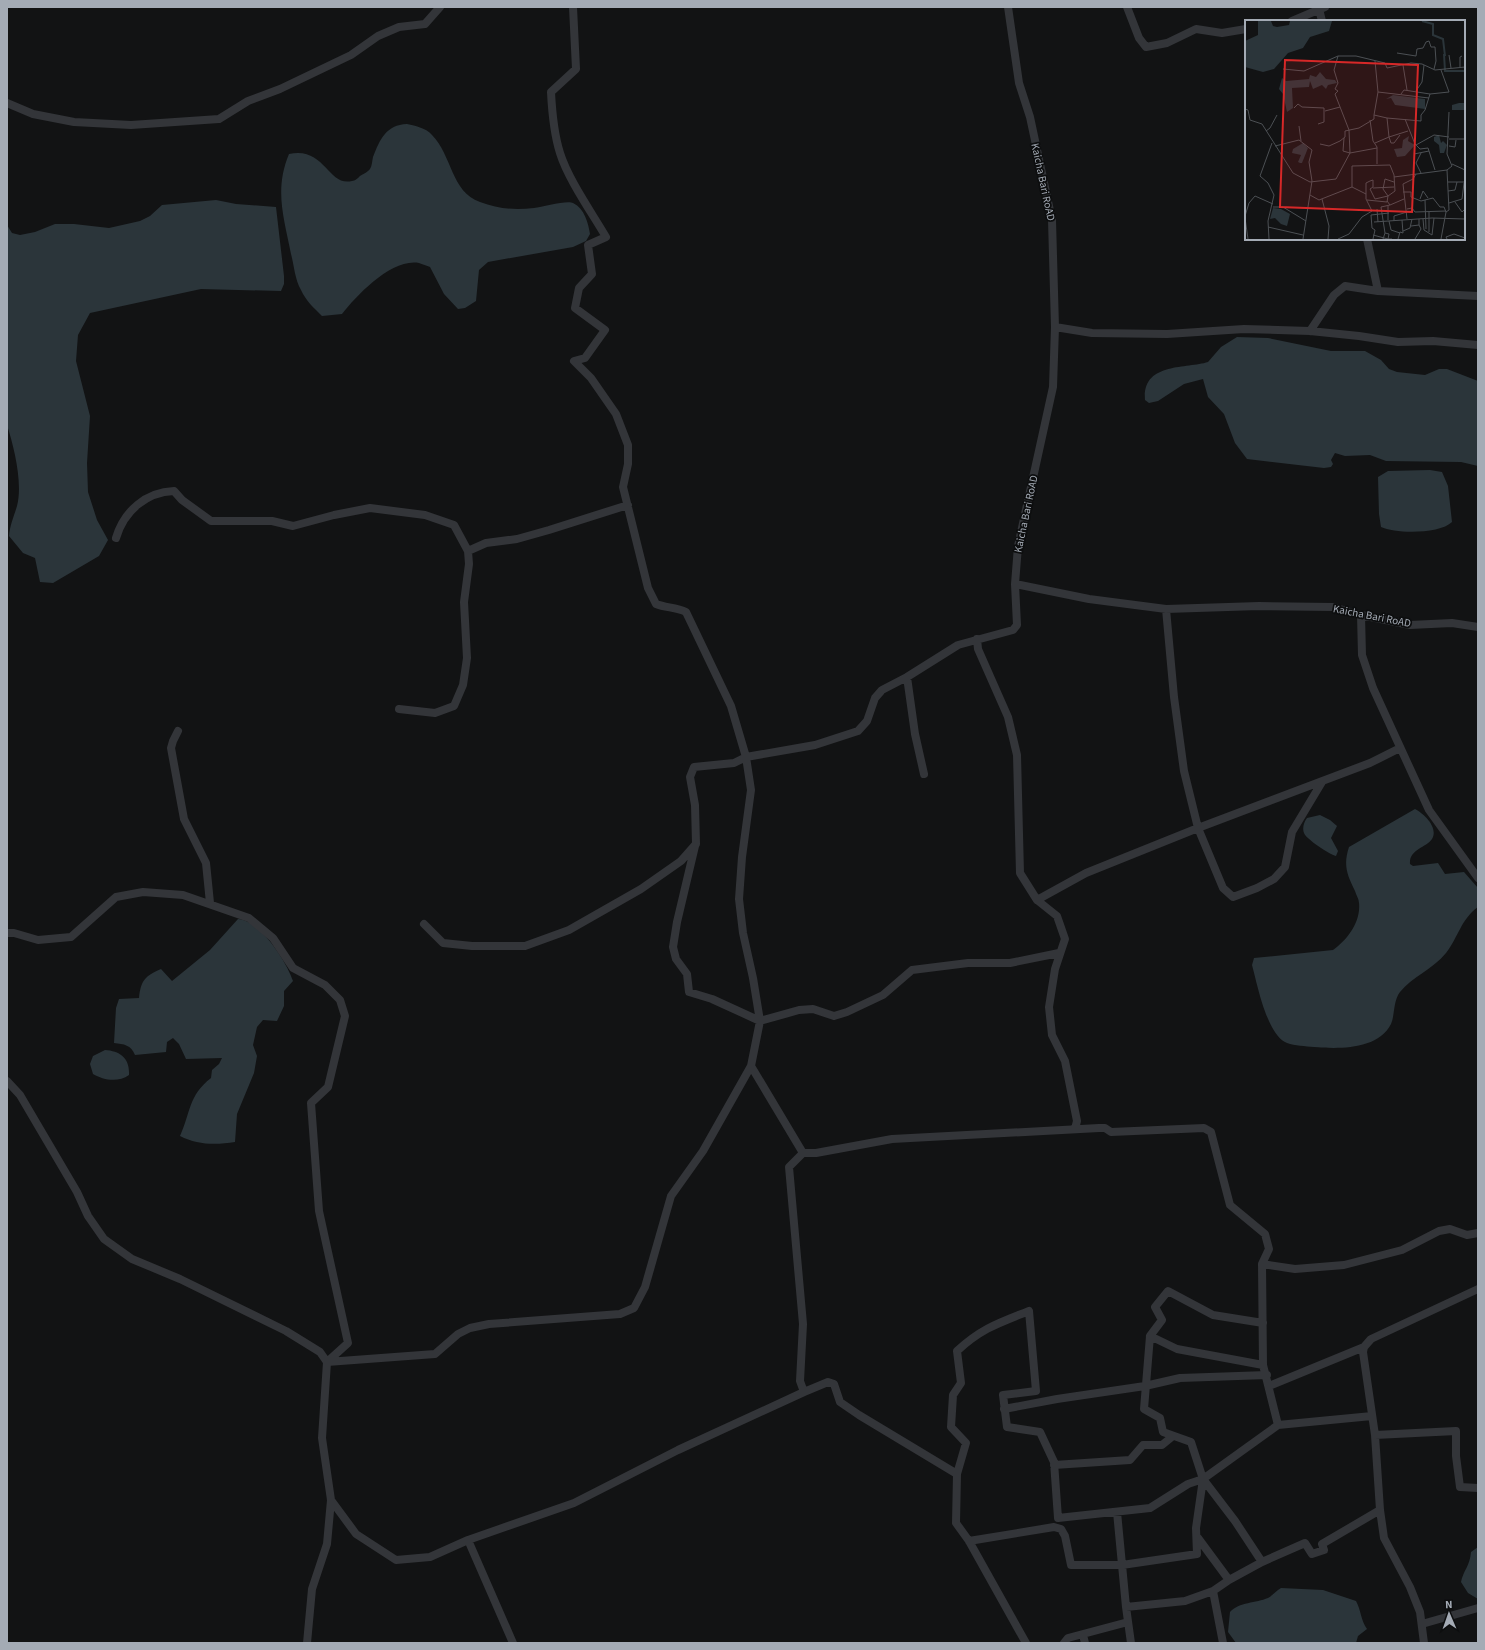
<svg xmlns="http://www.w3.org/2000/svg" width="1485" height="1650" viewBox="0 0 1485 1650" font-family="'Source Sans 3',sans-serif">
<style>
.water{fill:#2b353a}
.lines{fill:none;stroke-linecap:round;stroke-linejoin:round}
.street{stroke:#333539;stroke-width:8}
.labels{text-anchor:middle;dominant-baseline:central;stroke-width:3.5;stroke-linejoin:round;paint-order:stroke}
.street-label{font-size:11px;fill:#a4abb5;stroke:#0d0e0f}
.inset-river{fill:none;stroke:#2b353a;stroke-width:2}
.inset-road{fill:none;stroke:#4c5054;stroke-width:1}
.view{fill:#d62828;fill-opacity:0.15;stroke:#d62828;stroke-width:2}
.inset-edge{fill:none;stroke:#a4abb5;stroke-width:2}
</style>
<rect width="100%" height="100%" fill="#121314"/>
<!-- water -->
<path class="water" d="M 407,124 C 416,126 426,128 432,135 C 452,155 451,192 480,202 C 498,209 515,210 534,208 C 543,207 567,200 573,203 C 585,209 588,223 590,234 L 586,241 L 573,247 L 488,262 L 479,270 L 476,301 L 465,308 L 458,309 L 444,294 L 430,267 C 427,266 422,264 419,263 C 392,258 357,295 342,314 L 322,316 C 314,308 306,301 301,290 C 295,280 294,265 291,254 C 284,218 274,190 289,154 C 325,146 328,187 352,181 C 355,181 358,178 360,176 C 363,174 368,172 370,169 C 372,166 372,161 373,157 C 380,139 386,125 407,124 Z
M 216,200 L 236,204 L 276,207 L 284,276 L 284,284 L 281,291 L 201,289 L 90,313 L 78,335 L 76,361 L 90,416 L 87,463 L 88,492 L 97,520 L 108,540 L 99,556 L 53,583 L 40,582 L 35,558 L 23,553 L 9,536 C 10,525 14,516 17,506 C 23,483 14,447 7,425 L 7,225 L 12,233 L 20,235 L 35,232 L 55,224 L 74,224 L 109,228 L 140,221 L 150,216 L 162,205 Z
M 1237,337 L 1268,338 L 1331,351 L 1365,351 L 1381,360 L 1389,369 L 1397,372 L 1425,375 L 1439,369 L 1447,369 L 1478,381 L 1478,466 L 1461,462 L 1386,461 L 1370,455 L 1345,456 L 1335,453 L 1331,460 L 1333,464 L 1331,467 L 1324,468 L 1247,459 L 1235,443 L 1224,414 L 1208,397 L 1203,379 L 1184,384 L 1158,401 L 1149,403 L 1145,400 C 1142,362 1186,369 1208,362 L 1221,347 Z
M 1430,470 L 1442,472 L 1448,486 L 1452,522 C 1440,534 1396,534 1381,527 L 1379,514 L 1378,477 L 1388,471 Z
M 1415,809 C 1423,813 1439,827 1432,839 C 1426,848 1409,849 1410,864 L 1413,866 L 1438,863 L 1445,874 L 1464,872 L 1478,888 L 1478,907 C 1461,919 1458,938 1446,953 C 1433,969 1412,977 1400,992 C 1393,1001 1395,1015 1391,1024 C 1378,1050 1338,1049 1314,1047 C 1305,1046 1295,1046 1287,1043 C 1267,1036 1257,983 1252,965 L 1254,958 L 1333,950 C 1347,940 1361,922 1359,903 C 1359,899 1356,895 1355,891 C 1347,875 1343,865 1349,847 Z
M 1320,815 L 1330,820 L 1337,826 L 1331,838 L 1338,851 L 1336,856 C 1329,854 1306,839 1304,833 C 1302,828 1304,822 1307,818 Z
M 238,919 C 260,920 287,962 293,981 L 284,991 L 284,1006 L 277,1021 L 263,1020 L 257,1027 L 253,1045 L 257,1056 L 254,1073 L 237,1114 L 235,1142 C 216,1145 197,1145 180,1136 C 191,1112 188,1096 211,1078 L 212,1070 L 219,1064 L 222,1058 L 186,1059 L 179,1044 L 173,1038 L 167,1042 L 166,1052 L 135,1055 C 131,1045 124,1044 114,1043 L 116,1008 L 119,999 L 139,998 C 141,980 145,976 161,969 L 172,981 L 210,950 Z
M 105,1050 C 120,1051 130,1058 129,1075 C 118,1083 103,1080 93,1074 L 90,1064 L 93,1056 Z
M 1478,1547 L 1478,1599 L 1468,1593 L 1461,1582 C 1463,1571 1470,1566 1471,1552 Z
M 1281,1588 L 1323,1590 L 1356,1601 C 1361,1610 1361,1621 1367,1629 L 1358,1636 L 1356,1643 L 1236,1643 L 1228,1632 L 1230,1612 C 1239,1602 1256,1603 1268,1598 C 1273,1595 1276,1591 1281,1588 Z"/>
<g class="lines">
<!-- street -->
<path class="street" d="M 1008,7 L 1019,83 L 1030,117 L 1052,220 L 1055,327 L 1053,387 L 1018,546 L 1015,584 L 1089,599 L 1166,609 L 1259,606 L 1333,607 L 1361,615 L 1410,625 L 1452,623 L 1478,627
M 1127,7 L 1139,38 L 1146,47 L 1167,43 L 1196,29 L 1222,33 L 1246,29
M 1319,9 L 1322,21
M 1292,21 L 1325,7
M 7,103 L 33,114 L 74,122 L 131,125 L 219,119 L 248,101 L 280,89 L 351,55 L 378,36 L 399,27 L 425,24 L 440,7
M 1367,239 L 1378,291
M 1055,327 L 1092,333 L 1167,334 L 1244,329 L 1310,331 L 1359,336 L 1398,342 L 1433,341 L 1478,345
M 1310,331 L 1334,295 L 1345,286 L 1378,291 L 1478,296
M 116,538 C 124,511 146,492 174,491 L 182,500 L 211,521 L 272,521 L 293,526 L 334,515 L 370,508 L 425,515 L 454,525 L 468,551 L 469,564 L 464,602 L 467,658 L 463,685 L 454,706 L 435,713 L 399,709
M 468,551 L 486,543 L 517,539 L 549,530 L 628,505
M 1166,609 L 1174,697 L 1184,771 L 1198,828 L 1370,763 L 1400,748
M 1361,615 L 1362,655 L 1373,688 L 1429,810 L 1478,878
M 977,639 L 978,649 L 1008,717 L 1017,755 L 1020,873 L 1037,900 L 1057,916 L 1065,939 L 1055,969 L 1049,1007 L 1052,1035 L 1065,1061 L 1077,1121 L 1075,1129
M 907,677 L 915,734 L 924,774
M 178,731 L 173,741 L 171,748 L 184,819 L 206,863 L 210,903
M 695,846 L 677,922 L 673,947 L 676,959 L 687,974 L 689,992 L 712,999 L 760,1021 L 799,1010 L 813,1009 L 834,1016 L 847,1012 L 883,995 L 912,970 L 968,963 L 1010,963 L 1059,953
M 1037,900 L 1086,873 L 1198,828 L 1223,888 L 1233,897 L 1257,888 L 1274,879 L 1285,867 L 1292,832 L 1322,782
M 424,924 L 443,943 L 472,946 L 525,946 L 569,930 L 641,889 L 681,861 L 696,844 L 695,805 L 690,777 L 694,767 L 734,763 L 746,757 L 815,745 L 858,731 L 867,721 L 875,698 L 882,690 L 907,677 L 958,645 L 1013,630 L 1017,625 L 1015,584
M 7,933 L 14,933 L 38,940 L 71,937 L 116,897 L 143,892 L 183,895 L 249,918 L 273,938 L 293,968 L 325,985 L 340,1000 L 345,1016 L 328,1087 L 311,1103 L 319,1211 L 348,1343 L 327,1362
M 751,1066 L 803,1153
M 7,1081 L 20,1095 L 77,1192 L 88,1216 L 104,1239 L 132,1259 L 180,1279 L 286,1331 L 320,1352 L 327,1362 L 322,1438 L 331,1500 L 327,1544 L 312,1589 L 307,1643
M 1262,1264 L 1295,1269 L 1344,1265 L 1402,1250 L 1439,1231 L 1450,1229 L 1467,1235 L 1478,1233
M 1150,1336 L 1177,1349 L 1263,1365
M 327,1362 L 435,1354 L 458,1334 L 470,1328 L 489,1324 L 620,1314 L 634,1308 L 645,1287 L 671,1196 L 703,1151 L 751,1066 L 760,1021 L 753,978 L 743,933 L 739,899 L 742,857 L 751,790 L 746,757 L 731,706 L 686,612 C 676,607 666,608 656,604 L 648,588 L 623,487 L 628,464 L 628,445 L 616,414 L 591,378 L 574,361 L 585,358 L 605,330 L 575,308 L 579,288 L 592,274 L 588,245 L 606,237 C 592,213 568,179 560,153 C 554,134 552,112 551,92 L 576,69 L 573,7
M 1269,1386 L 1364,1347
M 1004,1409 L 1057,1399 L 1145,1386 L 1180,1378 L 1267,1375
M 1278,1425 L 1372,1416
M 1375,1435 L 1456,1431 L 1456,1456 L 1460,1487 L 1478,1488
M 1054,1465 L 1130,1460 L 1143,1445 L 1162,1445 L 1173,1436
M 957,1474 L 966,1443 L 951,1427 L 953,1395 L 961,1383 L 957,1351 C 982,1328 999,1323 1029,1311 L 1036,1391 L 1003,1395 L 1007,1427 L 1040,1432 L 1054,1462 L 1058,1518 L 1150,1508 L 1188,1484 L 1203,1479 L 1191,1442 L 1163,1432 L 1160,1418 L 1144,1409 L 1150,1336 L 1162,1320 L 1155,1307 L 1168,1291 L 1213,1315 L 1263,1323
M 1203,1479 L 1235,1521 L 1262,1562
M 331,1500 L 356,1534 L 396,1560 L 430,1557 L 468,1540 L 574,1503 L 678,1450 L 804,1392
M 1117,1512 L 1126,1607
M 468,1540 L 513,1643
M 969,1541 L 1054,1527 L 1061,1529 L 1065,1536 L 1071,1565 L 1122,1565 L 1197,1554 L 1196,1528 L 1203,1479 L 1278,1425 L 1263,1365 L 1262,1264 L 1269,1249 L 1265,1234 L 1230,1205 L 1211,1132 L 1204,1128 L 1111,1132 L 1105,1128 L 1099,1128 L 892,1139 L 816,1153 L 803,1153 L 789,1167 L 803,1324 L 800,1381 L 804,1392 L 828,1382 L 834,1384 L 840,1402 L 859,1415 L 957,1474 L 956,1523 L 969,1541 L 1026,1643
M 1229,1580 L 1262,1562 L 1305,1543 L 1312,1554 L 1324,1550 L 1322,1544 L 1380,1510
M 1213,1591 L 1223,1643
M 1422,1624 L 1478,1608
M 1083,1635 L 1085,1643
M 1064,1643 L 1068,1638 L 1128,1622
M 1131,1643 L 1126,1607 L 1185,1601 L 1213,1591 L 1229,1580 L 1198,1538
M 1424,1643 L 1420,1612 L 1410,1587 L 1384,1538 L 1380,1510 L 1375,1435 L 1363,1352 L 1364,1347 L 1371,1339 L 1478,1289"/>
</g>
<g class="labels">
<!-- street labels -->
<g class="street-label">
<text transform="translate(1043 182) rotate(78)">Kaicha Bari RoAD</text>
<text transform="translate(1026 514) rotate(-78)">Kaicha Bari RoAD</text>
<text transform="translate(1372 616) rotate(11)">Kaicha Bari RoAD</text>
</g>
</g>
<!-- overview -->
<g transform="translate(1245 20)">
<rect width="220" height="220" fill="#121314"/>
<path d="M 13,1 L 26,1 L 28,6 L 32,7 L 44,5 L 45,1 L 87,1 L 84,11 L 65,17 L 58,28 L 43,33 L 29,49 L 18,52 L 0,47 L 0,21 L 13,15 ZM 75,52 L 81,59 L 90,60 L 92,63 L 83,65 L 81,69 L 77,65 L 68,69 L 65,61 L 64,67 L 47,68 L 48,88 L 42,92 L 38,74 L 34,69 L 37,58 L 41,61 L 64,59 L 65,55 L 71,57 ZM 148,75 L 180,79 L 180,89 L 150,85 L 146,78 L 141,79 ZM 214,83 L 220,83 L 220,90 L 207,90 L 207,85 ZM 194,115 L 196,123 L 198,121 L 202,125 L 199,133 L 195,133 L 194,125 L 189,121 L 189,117 ZM 164,116 L 163,121 L 170,125 L 160,136 L 152,137 L 149,129 L 157,128 L 158,120 ZM 58,123 L 63,128 L 57,143 L 55,143 L 53,142 L 56,135 L 47,133 L 48,129 ZM 28,188 L 36,189 L 45,194 L 42,206 L 36,204 L 30,198 L 25,199 Z" fill="#2b353a"/>
<path class="inset-river" d="M 177,1 L 188,4 L 188,15 L 198,19 L 200,36M 199,34 L 200,51 L 220,51"/>
<path class="inset-road" d="M 152,33 L 171,36 L 172,29 L 178,28 L 181,22 L 184,21 L 186,27 L 190,27 L 191,41 L 189,49M 204,35 L 206,48M 130,41 L 133,72 L 129,95 L 142,98 L 176,101 L 176,95 L 180,90 L 185,74 L 204,72 L 196,50M 158,45 L 162,70M 215,47 L 215,37 L 217,36M 38,49 L 59,51 L 93,36M 171,71 L 177,62 L 179,45M 133,72 L 184,78M 156,74 L 159,70 L 185,74M 49,88 L 53,84 L 57,87 L 79,88 L 79,102 L 73,104M 0,89 L 3,90 L 5,100 L 17,104 L 48,153 L 65,162 L 91,159 L 105,133 L 104,110 L 90,74 L 93,71 L 90,69 L 93,63 L 89,50 L 93,36 L 111,36 L 140,43 L 142,48 L 166,43 L 177,44 L 190,50 L 220,47M 80,91 L 95,87M 142,98 L 144,117 L 163,111M 160,99 L 170,124 L 175,129 L 183,128 L 190,150M 125,100 L 128,121 L 132,127 L 132,144M 54,106 L 56,121M 21,111 L 25,108 L 32,95M 99,118 L 98,131 L 105,133 L 132,128M 204,119 L 220,119M 130,123 L 144,117 L 146,123 L 149,123 L 155,115M 75,124 L 84,126 L 95,121 L 100,117 L 100,111 L 114,108 L 129,99 L 129,95M 171,125 L 189,115 L 204,117M 30,126 L 54,120 L 67,130 L 64,142 L 67,161 L 58,219M 204,126 L 210,127 L 211,120M 169,134 L 184,131M 207,144 L 220,150M 176,153 L 171,143 L 176,133M 149,157 L 202,150 L 207,146 L 202,134 L 204,92M 203,162 L 220,162M 128,168 L 149,167M 203,171 L 210,170 L 212,162M 158,172 L 166,172 L 166,177 L 176,181 L 188,178 L 195,187 L 199,187 L 201,192M 121,174 L 121,163 L 125,161 L 128,160 L 128,167 L 125,169 L 130,179 L 143,176 L 138,169 L 140,159 L 149,162M 65,175 L 74,180 L 107,167M 77,179 L 84,206 L 83,219M 175,179 L 178,171 L 183,178M 180,180 L 181,209M 210,182 L 217,192 L 220,189M 204,183 L 217,179 L 219,163M 145,185 L 159,179M 28,187 L 38,187 L 61,201M 132,189 L 133,202M 162,189 L 167,188 L 170,192 L 201,191M 184,192 L 184,212M 126,195 L 127,208 L 130,210 L 128,219M 126,195 L 144,193M 0,196 L 4,183 L 10,176 L 28,184M 0,198 L 3,219M 162,199 L 158,164 L 168,159 L 171,154M 178,199 L 179,210 L 187,215 L 189,198M 143,200 L 143,186M 144,201 L 146,210 L 155,213M 149,201 L 149,196 L 162,192M 129,202 L 187,198 L 220,199M 166,206 L 174,205 L 174,199M 23,207 L 58,215M 158,211 L 165,208 L 167,199M 140,213 L 144,214 L 143,219 L 147,219M 128,215 L 143,219M 24,219 L 23,201 L 29,175 L 23,163 L 15,156 L 27,123M 93,219 L 104,214 L 117,197 L 127,191 L 121,179 L 121,174 L 107,167 L 107,146 L 145,145 L 149,155 L 150,171 L 143,176 L 142,182 L 122,180M 138,219 L 140,213 L 136,187 L 145,185 L 142,181M 153,219 L 155,212 L 158,213 L 157,200M 170,219 L 176,209 L 174,205M 196,219 L 201,192 L 204,190 L 202,150M 202,219 L 201,217 L 209,214 L 220,218"/>
<path class="view" d="M 40,40 L 173,45 L 167,192 L 35,187 Z"/>
<rect width="220" height="220" class="inset-edge"/>
</g>
<!-- border -->
<rect width="1485" height="1650" fill="none" stroke="#a4abb5" stroke-width="16"/>
<!-- north arrow -->
<g transform="translate(1449 1614) rotate(358)" stroke="#0d0e0f" stroke-width="3" paint-order="stroke">
<path d="M0-3L7 15L0 10L-7 15Z" fill="#a4abb5"/>
<text y="-6" font-size="11" font-weight="bold" text-anchor="middle" fill="#a4abb5">N</text>
</g>
</svg>
